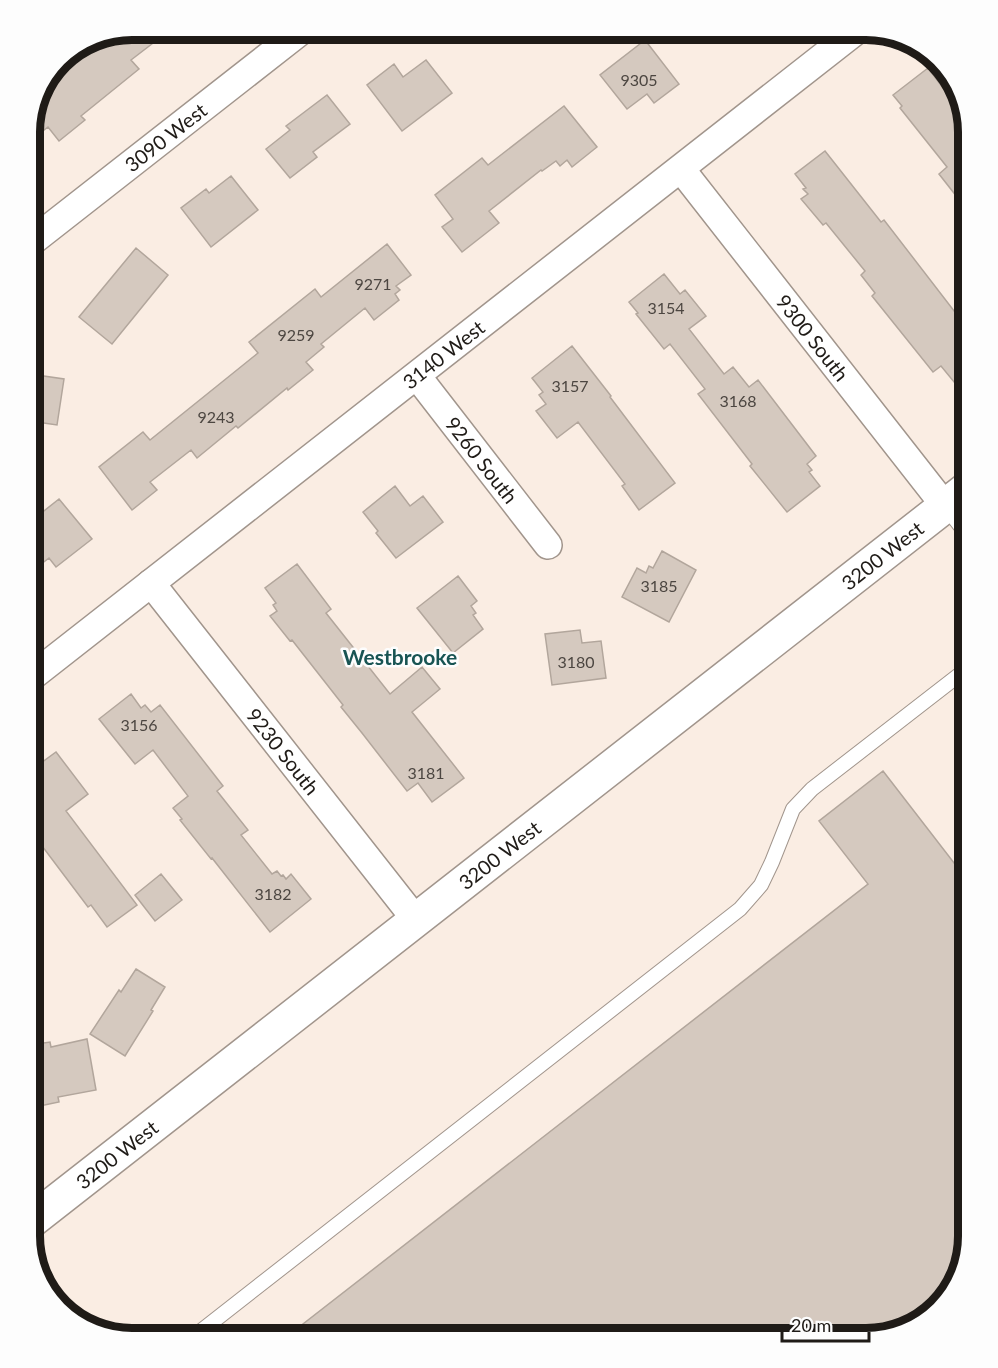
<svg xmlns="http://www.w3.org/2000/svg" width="998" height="1368" viewBox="0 0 998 1368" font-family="Lato,sans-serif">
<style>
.building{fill:#d5c9bf;stroke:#b2a69c;stroke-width:1.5}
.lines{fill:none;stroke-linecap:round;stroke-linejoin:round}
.lane-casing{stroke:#a1958c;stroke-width:16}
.street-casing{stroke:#a1958c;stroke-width:30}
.secondary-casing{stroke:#a1958c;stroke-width:36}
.lane{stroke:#fff;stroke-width:14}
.street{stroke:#fff;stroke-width:27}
.secondary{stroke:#fff;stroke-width:33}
.labels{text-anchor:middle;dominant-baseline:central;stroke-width:5;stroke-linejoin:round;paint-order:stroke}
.number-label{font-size:16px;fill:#4c4641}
.street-label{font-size:20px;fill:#1f1b17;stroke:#fdfdfd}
.neighbourhood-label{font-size:21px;font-weight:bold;fill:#185453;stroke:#fdfdfd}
.rim{fill:none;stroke:#1f1b17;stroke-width:8}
</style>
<rect width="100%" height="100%" fill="#faede3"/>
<!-- building -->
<path class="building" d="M 132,30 L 170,30 L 131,60 L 139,69 L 81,116 L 85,120 L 59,141 L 48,127 L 30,141 L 30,125 L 41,87 L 65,56 Z
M 645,40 L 679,84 L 654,103 L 647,94 L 627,109 L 600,75 Z
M 426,60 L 452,93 L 402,131 L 367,85 L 394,64 L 403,77 Z
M 928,68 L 943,88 L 953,80 L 954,81 L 968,132 L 968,211 L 939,174 L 947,167 L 900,108 L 902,106 L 893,95 Z
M 327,95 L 350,124 L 313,152 L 317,157 L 290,178 L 266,149 L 290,130 L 286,126 Z
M 564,106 L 597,147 L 572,167 L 567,160 L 560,166 L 556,161 L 542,171 L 541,170 L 489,211 L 499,223 L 462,252 L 442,227 L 453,219 L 435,195 L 482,158 L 488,165 Z
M 825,151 L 881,222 L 884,220 L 968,329 L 968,399 L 941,366 L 933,372 L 872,296 L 875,293 L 861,275 L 865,271 L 826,223 L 823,225 L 801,199 L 808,194 L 803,189 L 806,188 L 795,174 Z
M 231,176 L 258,210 L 211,247 L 181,208 L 206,189 L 209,193 Z
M 387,244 L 411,275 L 396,286 L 400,290 L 395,294 L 399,300 L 374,320 L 365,308 L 321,344 L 324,347 L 306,362 L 313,370 L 288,390 L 287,388 L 238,428 L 236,426 L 197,458 L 191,450 L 150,482 L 157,490 L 132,510 L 99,467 L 143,432 L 150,440 L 258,353 L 249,342 L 315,289 L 321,297 Z
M 136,248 L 168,275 L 112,344 L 79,317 Z
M 664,274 L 680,294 L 685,290 L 706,316 L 689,329 L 724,374 L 733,367 L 749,387 L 758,380 L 816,456 L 807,464 L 812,470 L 809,472 L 820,486 L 787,512 L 750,466 L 752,464 L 698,394 L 705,389 L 670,344 L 664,349 L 636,314 L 638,313 L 629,302 Z
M 572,346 L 611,396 L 610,397 L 675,483 L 639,510 L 622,486 L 625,484 L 578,422 L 557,438 L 536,411 L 546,404 L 539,395 L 543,392 L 532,378 Z
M 30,374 L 64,379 L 57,425 L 30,421 Z
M 395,486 L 410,506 L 423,496 L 443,522 L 396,558 L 376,533 L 378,531 L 363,512 Z
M 59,499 L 92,539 L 56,567 L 49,558 L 40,565 L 30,553 L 30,522 Z
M 662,551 L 696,570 L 669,622 L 622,597 L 637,568 L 646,573 L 649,566 L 653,568 Z
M 297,564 L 331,609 L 326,613 L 390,694 L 422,667 L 440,689 L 412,712 L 464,778 L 432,802 L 418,783 L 407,791 L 362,733 L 341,707 L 343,705 L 292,640 L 290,641 L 270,616 L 277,611 L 273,605 L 276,603 L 265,588 Z
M 458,576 L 477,601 L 471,606 L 476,613 L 473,615 L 483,629 L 453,653 L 417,608 Z
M 580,630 L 582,643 L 601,641 L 606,678 L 552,685 L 545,634 Z
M 131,694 L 141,708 L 145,705 L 151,712 L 160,705 L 223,786 L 217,791 L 248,830 L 241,835 L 272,874 L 277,871 L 281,876 L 283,875 L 286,879 L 291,874 L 311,899 L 270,932 L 212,858 L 211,859 L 180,820 L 182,819 L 173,808 L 188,796 L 153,750 L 135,764 L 99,719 Z
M 56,752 L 88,794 L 66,811 L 137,905 L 107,927 L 91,905 L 88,907 L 30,830 L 30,771 Z
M 883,771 L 968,881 L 968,1236 L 954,1287 L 917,1324 L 866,1338 L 285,1338 L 868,884 L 819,821 Z
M 161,874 L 182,900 L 155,921 L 135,895 Z
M 136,969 L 165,987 L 151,1010 L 153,1011 L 125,1056 L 90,1034 L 119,990 L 121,992 Z
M 87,1039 L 96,1090 L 58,1097 L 59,1102 L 30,1108 L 30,1045 L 50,1042 L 51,1047 Z"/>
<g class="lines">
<defs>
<path id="lane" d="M 945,506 L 968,536
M 192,1338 L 740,909 L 761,885 L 772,862 L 793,809 L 812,789 L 968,668"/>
<g id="street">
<path id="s1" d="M 681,169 L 945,506"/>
<path id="s2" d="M 30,243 L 302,30"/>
<path id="s3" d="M 417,376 L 548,545"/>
<path id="s4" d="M 151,583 L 416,920"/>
<path id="s5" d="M 30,678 L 857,30"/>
</g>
<g id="secondary">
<path id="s6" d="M 30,1222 L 968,488"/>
</g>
</defs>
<!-- lane casing -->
<use href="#lane" class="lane-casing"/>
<!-- street casing -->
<use href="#street" class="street-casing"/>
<!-- secondary casing -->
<use href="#secondary" class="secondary-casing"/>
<!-- lane -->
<use href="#lane" class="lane"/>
<!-- street -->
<use href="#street" class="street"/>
<!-- secondary -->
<use href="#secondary" class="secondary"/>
</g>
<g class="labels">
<!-- number labels -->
<g class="number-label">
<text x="639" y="79">9305</text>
<text x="373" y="283">9271</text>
<text x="666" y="307">3154</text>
<text x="296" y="334">9259</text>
<text x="570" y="385">3157</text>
<text x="738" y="400">3168</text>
<text x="216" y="416">9243</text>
<text x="659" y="585">3185</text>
<text x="576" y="661">3180</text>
<text x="139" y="724">3156</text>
<text x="426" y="772">3181</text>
<text x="273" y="893">3182</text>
</g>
<!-- street labels -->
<g class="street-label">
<text stroke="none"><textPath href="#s2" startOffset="172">3090 West</textPath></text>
<text stroke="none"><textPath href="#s1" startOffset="214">9300 South</textPath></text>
<text stroke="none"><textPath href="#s5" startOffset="525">3140 West</textPath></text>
<text stroke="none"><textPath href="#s3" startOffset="106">9260 South</textPath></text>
<text stroke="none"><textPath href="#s6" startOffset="1082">3200 West</textPath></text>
<text stroke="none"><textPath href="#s4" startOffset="214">9230 South</textPath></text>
<text stroke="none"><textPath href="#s6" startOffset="596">3200 West</textPath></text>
<text stroke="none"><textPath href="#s6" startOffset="110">3200 West</textPath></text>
</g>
<!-- neighbourhood labels -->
<g class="neighbourhood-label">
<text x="400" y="656">Westbrooke</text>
</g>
</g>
<!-- crop -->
<path d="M0 0H998V1368H0ZM132 40H866A92 92 0 0 1 958 132V1236A92 92 0 0 1 866 1328H132A92 92 0 0 1 40 1236V132A92 92 0 0 1 132 40Z" fill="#fdfdfd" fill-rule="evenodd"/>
<path class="rim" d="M132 40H866A92 92 0 0 1 958 132V1236A92 92 0 0 1 866 1328H132A92 92 0 0 1 40 1236V132A92 92 0 0 1 132 40Z"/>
<!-- scale -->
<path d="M782 1332v9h87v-9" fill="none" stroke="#1f1b17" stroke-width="3"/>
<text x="791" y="1332" font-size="18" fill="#1f1b17" stroke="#fdfdfd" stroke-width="4.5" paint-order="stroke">20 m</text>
</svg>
